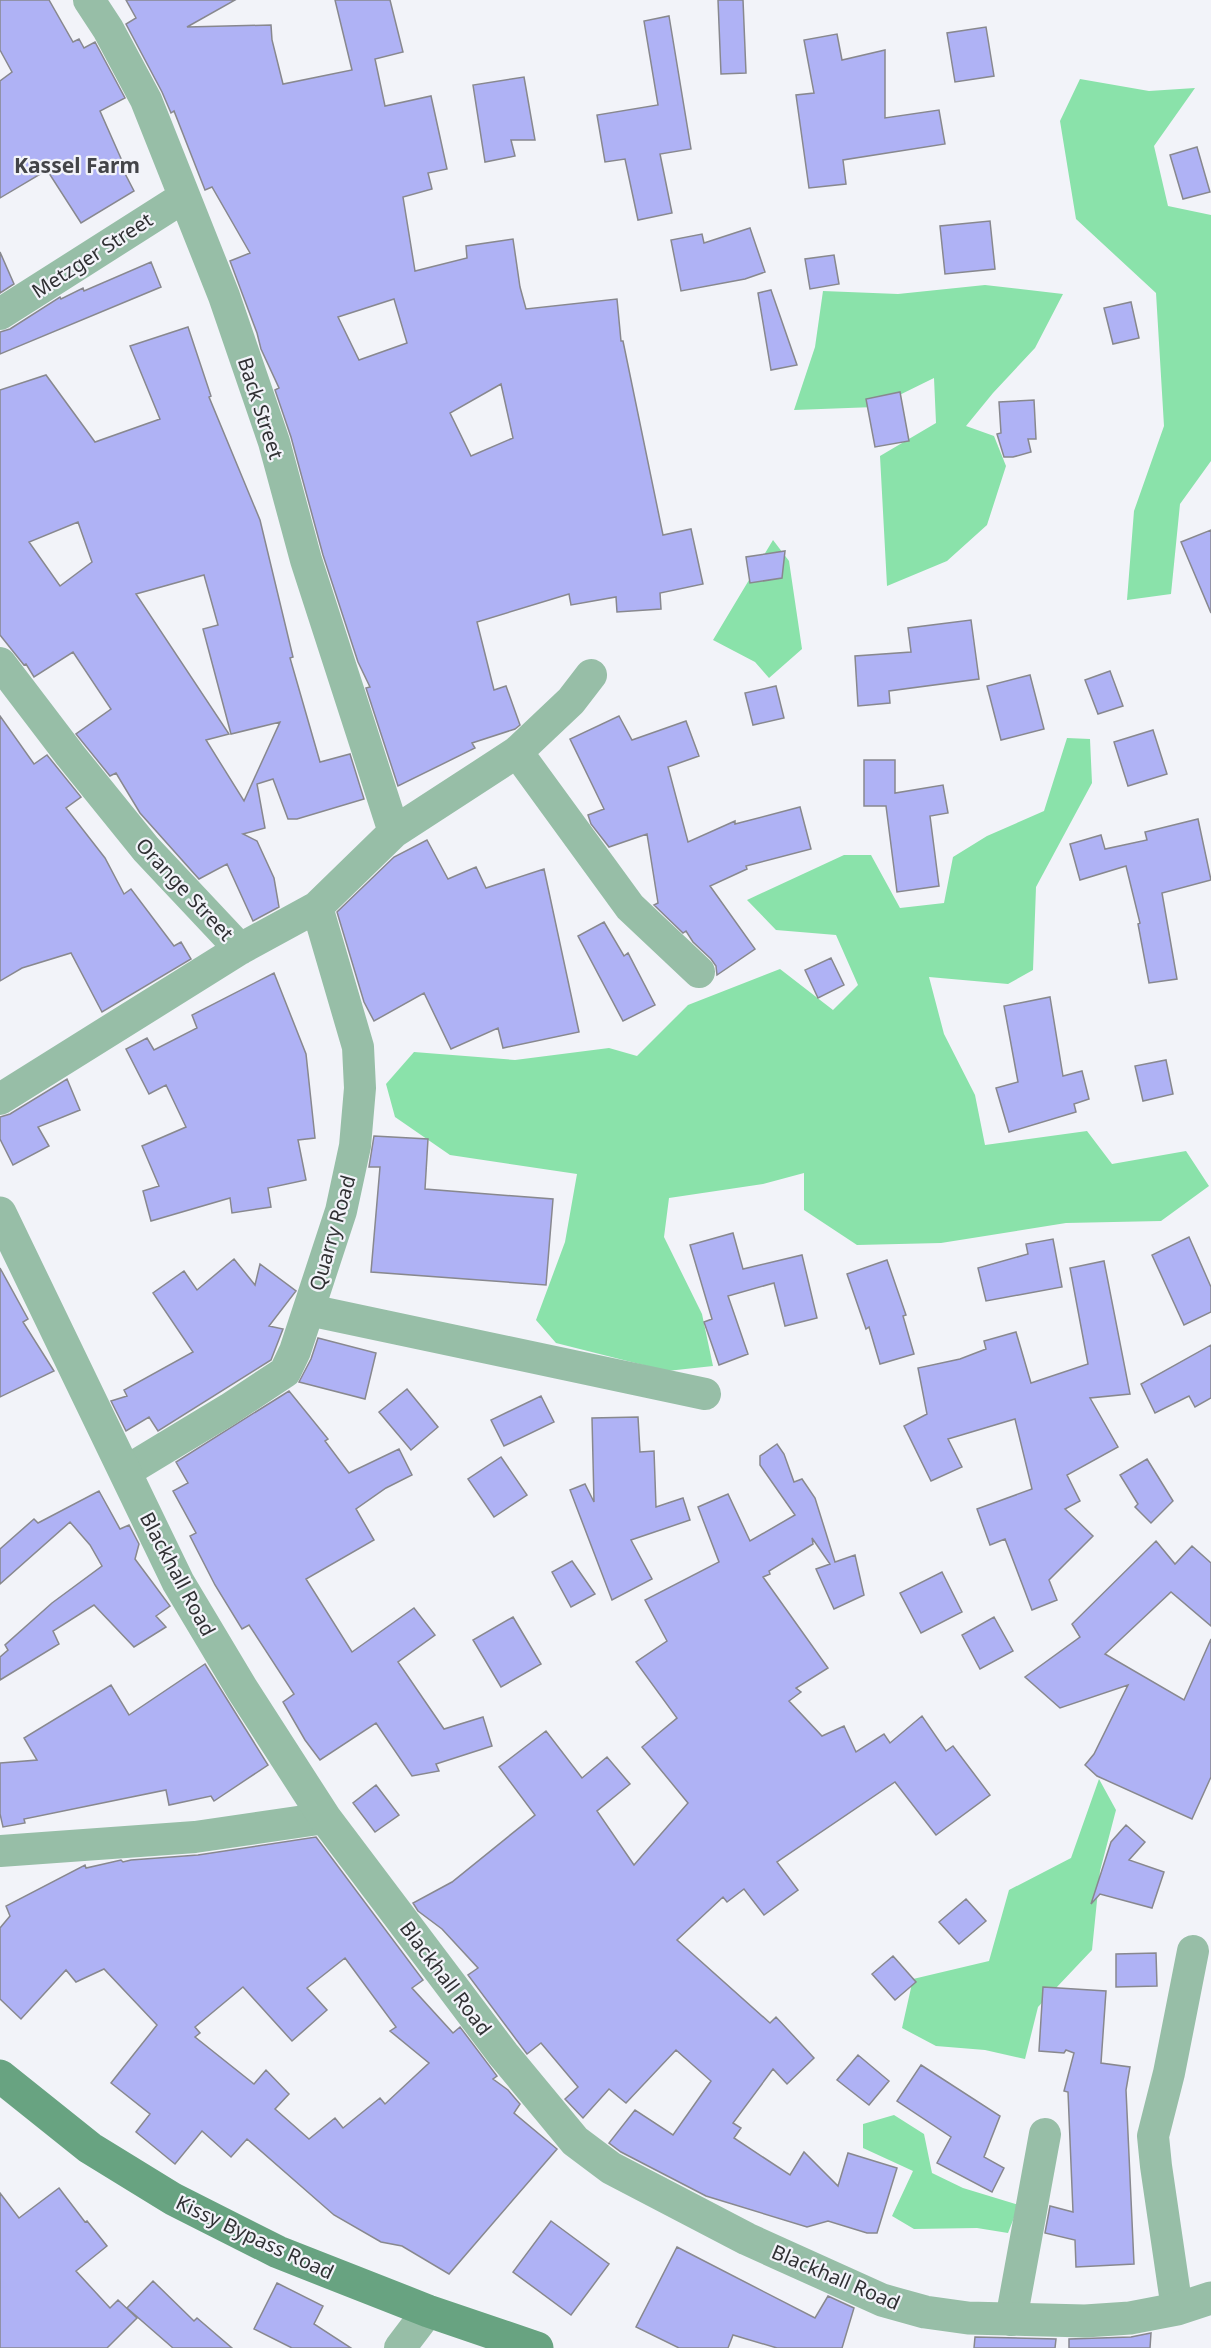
<svg xmlns="http://www.w3.org/2000/svg" width="1211" height="2348" viewBox="0 0 1211 2348" font-family="'Noto Sans',sans-serif">
<style>
.green{fill:#8ae2aa}
.building{fill:#afb2f5;stroke:#88888e;stroke-width:1.5;fill-rule:evenodd}
.lines{fill:none;stroke-linecap:round;stroke-linejoin:round}
.minor{stroke:#97bea7;stroke-width:32}
.tertiary{stroke:#97bea7;stroke-width:33}
.secondary{stroke:#68a381;stroke-width:33}
.labels{text-anchor:middle;dominant-baseline:central;stroke-width:4.5;stroke-linejoin:round;paint-order:stroke}
.street-label{font-size:20px;fill:#303033;stroke:#f2f3f9}
.neighbourhood-label{font-size:21px;font-weight:bold;fill:#434448;stroke:#f2f3f9}
</style>
<rect width="100%" height="100%" fill="#f2f3f9"/>
<!-- green -->
<path class="green" d="M 1080,79 L 1149,91 L 1195,88 L 1154,146 L 1168,206 L 1211,215 L 1211,461 L 1180,504 L 1171,594 L 1127,600 L 1134,511 L 1164,426 L 1156,293 L 1076,219 L 1060,121 Z
M 985,285 L 1063,294 L 1035,348 L 993,393 L 966,426 L 994,436 L 1006,466 L 987,525 L 947,561 L 887,586 L 880,456 L 936,423 L 934,378 L 875,407 L 794,410 L 815,347 L 823,291 L 898,294 Z
M 773,540 L 789,561 L 802,649 L 769,678 L 755,662 L 713,640 Z
M 1067,738 L 1090,739 L 1092,783 L 1036,887 L 1033,970 L 1008,984 L 929,977 L 944,1034 L 975,1095 L 985,1145 L 1087,1131 L 1112,1164 L 1186,1151 L 1209,1186 L 1161,1221 L 1066,1223 L 941,1243 L 857,1245 L 804,1210 L 804,1173 L 763,1184 L 669,1198 L 664,1237 L 702,1314 L 713,1366 L 667,1371 L 556,1343 L 536,1320 L 565,1242 L 577,1174 L 450,1155 L 395,1117 L 386,1084 L 414,1052 L 515,1060 L 609,1048 L 637,1056 L 688,1005 L 780,969 L 833,1010 L 858,985 L 836,935 L 776,930 L 747,900 L 844,855 L 871,855 L 900,908 L 944,903 L 953,857 L 987,836 L 1044,811 Z
M 1099,1779 L 1116,1810 L 1100,1871 L 1092,1950 L 1038,2007 L 1025,2059 L 985,2050 L 936,2046 L 902,2028 L 913,1979 L 989,1961 L 1009,1890 L 1071,1858 Z
M 894,2115 L 924,2134 L 932,2173 L 963,2188 L 1019,2205 L 1008,2233 L 977,2228 L 914,2229 L 892,2216 L 913,2171 L 863,2148 L 863,2124 Z"/>
<!-- building -->
<path class="building" d="M 0,0 L 49,0 L 73,42 L 79,39 L 84,48 L 95,42 L 125,98 L 100,111 L 123,163 L 120,164 L 134,191 L 81,223 L 47,170 L 0,198 L 0,81 L 12,72 L 0,50 Z
M 126,0 L 235,0 L 187,27 L 271,25 L 272,40 L 283,84 L 352,70 L 335,0 L 390,0 L 403,52 L 375,59 L 385,106 L 431,96 L 447,169 L 428,173 L 432,189 L 403,197 L 415,271 L 467,258 L 466,246 L 513,239 L 520,287 L 526,309 L 617,299 L 621,341 L 623,341 L 663,535 L 691,529 L 703,584 L 660,593 L 661,609 L 617,612 L 616,597 L 571,605 L 569,594 L 477,622 L 494,690 L 506,686 L 520,725 L 515,729 L 472,743 L 475,748 L 398,786 L 366,688 L 370,687 L 358,662 L 323,555 L 291,437 L 275,390 L 279,388 L 261,349 L 257,333 L 230,261 L 250,253 L 212,187 L 205,190 L 174,111 L 171,113 L 162,92 L 126,24 L 136,18 ZM 394,299 L 407,343 L 359,360 L 338,317 ZM 501,384 L 513,438 L 471,456 L 450,413 Z
M 718,0 L 743,0 L 746,73 L 721,74 Z
M 669,16 L 691,149 L 660,154 L 672,213 L 638,220 L 625,159 L 605,162 L 597,115 L 658,105 L 644,21 Z
M 986,27 L 994,76 L 955,82 L 947,33 Z
M 837,34 L 842,60 L 885,50 L 885,118 L 939,110 L 945,144 L 843,160 L 846,184 L 809,188 L 796,95 L 814,93 L 804,40 Z
M 524,77 L 535,140 L 511,140 L 515,156 L 485,162 L 473,85 Z
M 1197,147 L 1210,192 L 1183,199 L 1170,155 Z
M 990,221 L 995,269 L 945,274 L 940,226 Z
M 750,228 L 765,272 L 745,279 L 681,291 L 671,240 L 702,234 L 704,243 Z
M 0,252 L 14,284 L 0,293 Z
M 834,255 L 839,284 L 810,289 L 805,259 Z
M 151,262 L 161,287 L 0,354 L 0,332 L 10,329 L 60,297 L 61,299 L 83,288 L 84,291 Z
M 771,290 L 797,365 L 771,370 L 758,293 Z
M 1131,302 L 1139,338 L 1113,344 L 1104,308 Z
M 188,327 L 211,396 L 209,397 L 260,520 L 293,657 L 290,658 L 320,762 L 350,754 L 364,799 L 297,819 L 288,819 L 273,779 L 257,784 L 265,828 L 243,834 L 257,841 L 274,878 L 279,907 L 253,921 L 227,864 L 199,879 L 140,813 L 116,773 L 110,776 L 76,734 L 111,709 L 73,652 L 34,677 L 26,664 L 24,665 L 0,635 L 0,390 L 46,375 L 95,442 L 160,419 L 130,346 ZM 78,522 L 92,562 L 60,586 L 29,542 ZM 204,575 L 218,625 L 203,629 L 231,734 L 280,722 L 244,801 L 206,740 L 229,734 L 136,594 Z
M 900,392 L 909,441 L 875,447 L 866,399 Z
M 1034,400 L 1036,439 L 1028,439 L 1031,452 L 1013,457 L 1004,457 L 997,434 L 1001,433 L 999,402 Z
M 1211,530 L 1211,613 L 1181,542 Z
M 785,551 L 782,578 L 750,583 L 746,557 Z
M 971,620 L 979,679 L 889,691 L 890,703 L 858,706 L 855,656 L 911,652 L 908,628 Z
M 1110,671 L 1123,706 L 1098,714 L 1085,680 Z
M 1030,675 L 1044,729 L 1001,740 L 987,686 Z
M 776,686 L 784,718 L 753,725 L 745,693 Z
M 0,716 L 34,764 L 47,755 L 81,797 L 66,808 L 105,858 L 124,894 L 131,889 L 174,946 L 181,942 L 191,959 L 102,1012 L 71,953 L 22,968 L 0,981 Z
M 619,716 L 632,740 L 686,721 L 699,756 L 668,767 L 688,842 L 735,821 L 735,824 L 800,807 L 811,849 L 746,866 L 747,869 L 710,886 L 755,949 L 717,975 L 716,966 L 711,959 L 693,942 L 686,931 L 683,933 L 654,905 L 658,903 L 647,834 L 609,847 L 591,824 L 588,815 L 604,809 L 570,739 Z
M 1153,730 L 1167,774 L 1128,786 L 1114,742 Z
M 864,760 L 895,760 L 895,793 L 943,785 L 948,813 L 930,816 L 939,886 L 897,892 L 886,806 L 864,806 Z
M 1198,819 L 1211,880 L 1162,893 L 1177,979 L 1149,983 L 1138,924 L 1140,923 L 1126,866 L 1080,880 L 1070,844 L 1101,835 L 1105,849 L 1147,840 L 1145,832 Z
M 427,840 L 448,879 L 476,867 L 486,888 L 544,869 L 579,1032 L 503,1048 L 498,1028 L 451,1049 L 424,993 L 374,1021 L 364,1002 L 337,912 L 394,857 Z
M 604,922 L 624,956 L 628,953 L 655,1005 L 623,1021 L 578,936 Z
M 831,958 L 844,985 L 818,998 L 805,970 Z
M 274,973 L 306,1054 L 315,1138 L 298,1140 L 306,1180 L 268,1188 L 271,1207 L 232,1213 L 230,1198 L 151,1221 L 143,1191 L 159,1186 L 142,1146 L 186,1127 L 166,1085 L 149,1094 L 126,1049 L 147,1038 L 154,1050 L 197,1028 L 192,1015 Z
M 1050,997 L 1063,1076 L 1082,1071 L 1089,1099 L 1074,1104 L 1076,1112 L 1009,1132 L 996,1088 L 1018,1082 L 1004,1006 Z
M 1166,1060 L 1173,1094 L 1143,1101 L 1135,1066 Z
M 67,1079 L 80,1110 L 38,1127 L 49,1146 L 13,1165 L 0,1139 L 0,1117 L 10,1114 Z
M 374,1136 L 428,1139 L 425,1189 L 553,1199 L 546,1285 L 371,1272 L 380,1167 L 369,1167 Z
M 733,1233 L 743,1269 L 802,1255 L 817,1318 L 785,1326 L 774,1283 L 728,1296 L 748,1354 L 719,1365 L 704,1322 L 712,1319 L 690,1245 Z
M 1189,1237 L 1211,1287 L 1211,1312 L 1184,1325 L 1152,1255 Z
M 1053,1239 L 1062,1287 L 986,1301 L 978,1268 L 1028,1254 L 1026,1244 Z
M 234,1259 L 255,1285 L 260,1264 L 296,1291 L 269,1326 L 283,1329 L 271,1360 L 158,1431 L 149,1417 L 126,1431 L 111,1401 L 127,1396 L 124,1390 L 193,1352 L 153,1293 L 184,1271 L 197,1290 Z
M 887,1260 L 906,1315 L 903,1316 L 914,1354 L 880,1364 L 869,1327 L 866,1329 L 847,1274 Z
M 1104,1261 L 1130,1394 L 1090,1398 L 1118,1447 L 1067,1475 L 1080,1501 L 1065,1509 L 1093,1536 L 1049,1580 L 1057,1600 L 1032,1610 L 1005,1539 L 990,1545 L 977,1509 L 1032,1489 L 1015,1419 L 948,1439 L 962,1467 L 931,1481 L 904,1426 L 927,1414 L 918,1368 L 960,1359 L 986,1349 L 984,1341 L 1016,1332 L 1031,1383 L 1088,1364 L 1070,1268 Z
M 0,1268 L 28,1319 L 23,1322 L 54,1371 L 0,1397 Z
M 318,1338 L 376,1353 L 365,1399 L 299,1382 L 311,1359 Z
M 1211,1345 L 1211,1398 L 1195,1407 L 1189,1396 L 1155,1413 L 1141,1384 Z
M 407,1389 L 438,1427 L 411,1450 L 379,1412 Z
M 289,1391 L 328,1439 L 325,1441 L 349,1473 L 399,1449 L 412,1475 L 386,1488 L 356,1509 L 374,1540 L 306,1579 L 352,1652 L 414,1608 L 435,1635 L 398,1662 L 444,1729 L 483,1717 L 492,1746 L 436,1764 L 439,1771 L 412,1776 L 376,1723 L 320,1760 L 305,1740 L 283,1702 L 294,1694 L 249,1625 L 242,1629 L 215,1585 L 190,1536 L 196,1533 L 173,1491 L 188,1483 L 176,1462 Z
M 541,1396 L 554,1422 L 504,1446 L 491,1420 Z
M 638,1417 L 640,1452 L 654,1451 L 656,1507 L 683,1498 L 690,1520 L 631,1540 L 652,1579 L 612,1600 L 570,1490 L 585,1484 L 594,1502 L 592,1418 Z
M 777,1444 L 784,1454 L 794,1482 L 802,1479 L 815,1498 L 835,1562 L 855,1555 L 864,1595 L 834,1609 L 816,1569 L 830,1564 L 812,1538 L 813,1544 L 769,1571 L 770,1574 L 763,1577 L 828,1668 L 796,1688 L 801,1692 L 789,1701 L 822,1736 L 844,1726 L 856,1752 L 884,1734 L 890,1743 L 922,1716 L 946,1751 L 953,1746 L 990,1795 L 936,1835 L 895,1782 L 777,1862 L 798,1890 L 764,1915 L 744,1889 L 727,1902 L 723,1897 L 677,1940 L 770,2023 L 776,2017 L 814,2058 L 787,2084 L 773,2069 L 733,2123 L 741,2128 L 734,2138 L 790,2175 L 804,2152 L 838,2186 L 848,2153 L 897,2168 L 877,2233 L 867,2233 L 828,2221 L 807,2227 L 706,2196 L 621,2152 L 609,2143 L 635,2110 L 673,2135 L 711,2081 L 676,2050 L 626,2103 L 609,2089 L 583,2118 L 565,2099 L 578,2087 L 541,2043 L 527,2054 L 468,1975 L 478,1968 L 442,1929 L 418,1911 L 413,1903 L 452,1882 L 535,1815 L 499,1767 L 546,1731 L 582,1778 L 607,1757 L 630,1784 L 597,1811 L 634,1865 L 688,1803 L 642,1747 L 677,1718 L 636,1662 L 667,1641 L 645,1600 L 719,1562 L 698,1507 L 728,1494 L 750,1541 L 795,1515 L 760,1465 L 760,1456 Z
M 501,1457 L 527,1495 L 494,1517 L 468,1479 Z
M 1147,1459 L 1173,1501 L 1151,1523 L 1135,1507 L 1138,1504 L 1120,1475 Z
M 99,1491 L 120,1529 L 129,1525 L 139,1544 L 135,1559 L 170,1606 L 156,1616 L 166,1627 L 134,1647 L 94,1605 L 53,1631 L 59,1644 L 0,1680 L 0,1657 L 8,1650 L 5,1645 L 52,1603 L 102,1566 L 90,1545 L 70,1522 L 0,1584 L 0,1549 L 34,1519 L 38,1523 Z
M 1156,1541 L 1175,1564 L 1192,1546 L 1211,1563 L 1211,1626 L 1171,1592 L 1105,1654 L 1184,1700 L 1211,1639 L 1211,1777 L 1192,1819 L 1097,1776 L 1085,1765 L 1094,1754 L 1128,1685 L 1060,1708 L 1025,1677 L 1080,1637 L 1072,1624 Z
M 572,1561 L 595,1594 L 571,1607 L 552,1572 Z
M 942,1572 L 962,1612 L 921,1633 L 900,1593 Z
M 513,1617 L 541,1664 L 501,1687 L 473,1640 Z
M 994,1617 L 1013,1651 L 980,1669 L 962,1635 Z
M 205,1664 L 268,1765 L 214,1801 L 211,1796 L 169,1805 L 166,1790 L 24,1819 L 25,1823 L 3,1827 L 0,1814 L 0,1763 L 37,1760 L 24,1738 L 111,1685 L 129,1715 Z
M 376,1785 L 399,1815 L 375,1832 L 353,1803 Z
M 1126,1825 L 1145,1842 L 1129,1860 L 1164,1872 L 1152,1908 L 1100,1894 L 1091,1904 L 1111,1842 Z
M 316,1837 L 423,1980 L 412,1988 L 453,2033 L 460,2027 L 497,2076 L 493,2079 L 508,2090 L 520,2104 L 514,2113 L 557,2149 L 449,2274 L 402,2246 L 381,2242 L 334,2215 L 247,2139 L 231,2157 L 202,2131 L 175,2164 L 136,2132 L 150,2114 L 111,2083 L 157,2025 L 104,1969 L 76,1982 L 66,1970 L 21,2019 L 0,1999 L 0,1928 L 10,1916 L 6,1906 L 85,1865 L 86,1868 L 121,1860 L 123,1862 L 131,1860 L 198,1855 ZM 345,1958 L 396,2027 L 390,2031 L 429,2063 L 385,2104 L 380,2098 L 343,2128 L 335,2118 L 309,2139 L 275,2109 L 289,2094 L 266,2070 L 254,2084 L 195,2037 L 200,2033 L 195,2027 L 243,1987 L 292,2041 L 327,2010 L 307,1988 Z
M 966,1899 L 986,1921 L 959,1944 L 939,1922 Z
M 1156,1953 L 1157,1986 L 1116,1987 L 1116,1954 Z
M 893,1956 L 916,1982 L 895,2000 L 872,1974 Z
M 1043,1987 L 1106,1991 L 1101,2063 L 1130,2067 L 1126,2090 L 1134,2264 L 1076,2267 L 1075,2240 L 1045,2233 L 1050,2206 L 1073,2212 L 1068,2092 L 1064,2091 L 1074,2053 L 1066,2050 L 1064,2053 L 1039,2051 Z
M 858,2055 L 889,2081 L 869,2105 L 837,2080 Z
M 921,2065 L 1000,2116 L 984,2157 L 1004,2168 L 992,2192 L 937,2163 L 951,2137 L 897,2101 Z
M 59,2188 L 85,2222 L 87,2221 L 107,2246 L 76,2271 L 110,2308 L 118,2300 L 137,2318 L 107,2348 L 0,2348 L 0,2193 L 19,2218 Z
M 551,2221 L 609,2264 L 571,2315 L 513,2272 Z
M 677,2247 L 815,2318 L 828,2296 L 854,2308 L 842,2348 L 777,2348 L 733,2335 L 728,2348 L 679,2348 L 636,2327 Z
M 153,2281 L 194,2321 L 197,2318 L 232,2348 L 173,2348 L 127,2308 Z
M 277,2283 L 323,2306 L 314,2324 L 351,2348 L 292,2348 L 254,2329 Z
M 1151,2333 L 1150,2348 L 1069,2348 L 1069,2339 L 1131,2337 Z
M 975,2337 L 1056,2339 L 1055,2348 L 974,2348 Z"/>
<g class="lines">
<!-- minor -->
<path class="minor" d="M 89,0 L 108,29 L 146,100 L 224,296 L 274,442 L 306,560 L 394,832
M 0,314 L 184,197
M 0,663 L 70,755 L 146,849 L 240,949
M 517,752 L 630,907 L 699,972
M 0,1099 L 240,949 L 317,907 L 394,832 L 517,752 L 571,701 L 591,675
M 309,1310 L 705,1394
M 125,1472 L 229,1409 L 285,1372 L 295,1351 L 341,1211 L 355,1146 L 360,1088 L 358,1047 L 317,907
M 0,1851 L 195,1837 L 325,1818
M 1177,2309 L 1156,2166 L 1153,2136 L 1169,2073 L 1193,1951
M 1011,2320 L 1045,2134
M 400,2348 L 428,2311"/>
<!-- tertiary -->
<path class="tertiary" d="M 0,1213 L 178,1582 L 242,1689 L 325,1818 L 503,2054 L 575,2141 L 611,2168 L 747,2239 L 882,2300 L 925,2312 L 968,2318 L 1085,2321 L 1130,2318 L 1177,2309 L 1211,2298"/>
<!-- secondary -->
<path class="secondary" d="M 0,2076 L 90,2148 L 173,2199 L 278,2252 L 428,2311 L 537,2348"/>
</g>
<g class="labels">
<!-- street labels -->
<g class="street-label">
<text transform="translate(92 255) rotate(-33)">Metzger Street</text>
<text transform="translate(261 408) rotate(72)">Back Street</text>
<text transform="translate(185 889) rotate(47)">Orange Street</text>
<text transform="translate(332 1233) rotate(-74)">Quarry Road</text>
<text transform="translate(178 1574) rotate(62)">Blackhall Road</text>
<text transform="translate(446 1978) rotate(53)">Blackhall Road</text>
<text transform="translate(255 2237) rotate(25)">Kissy Bypass Road</text>
<text transform="translate(836 2277) rotate(23)">Blackhall Road</text>
</g>
<!-- neighbourhood labels -->
<g class="neighbourhood-label">
<text x="77" y="165">Kassel Farm</text>
</g>
</g>
</svg>
